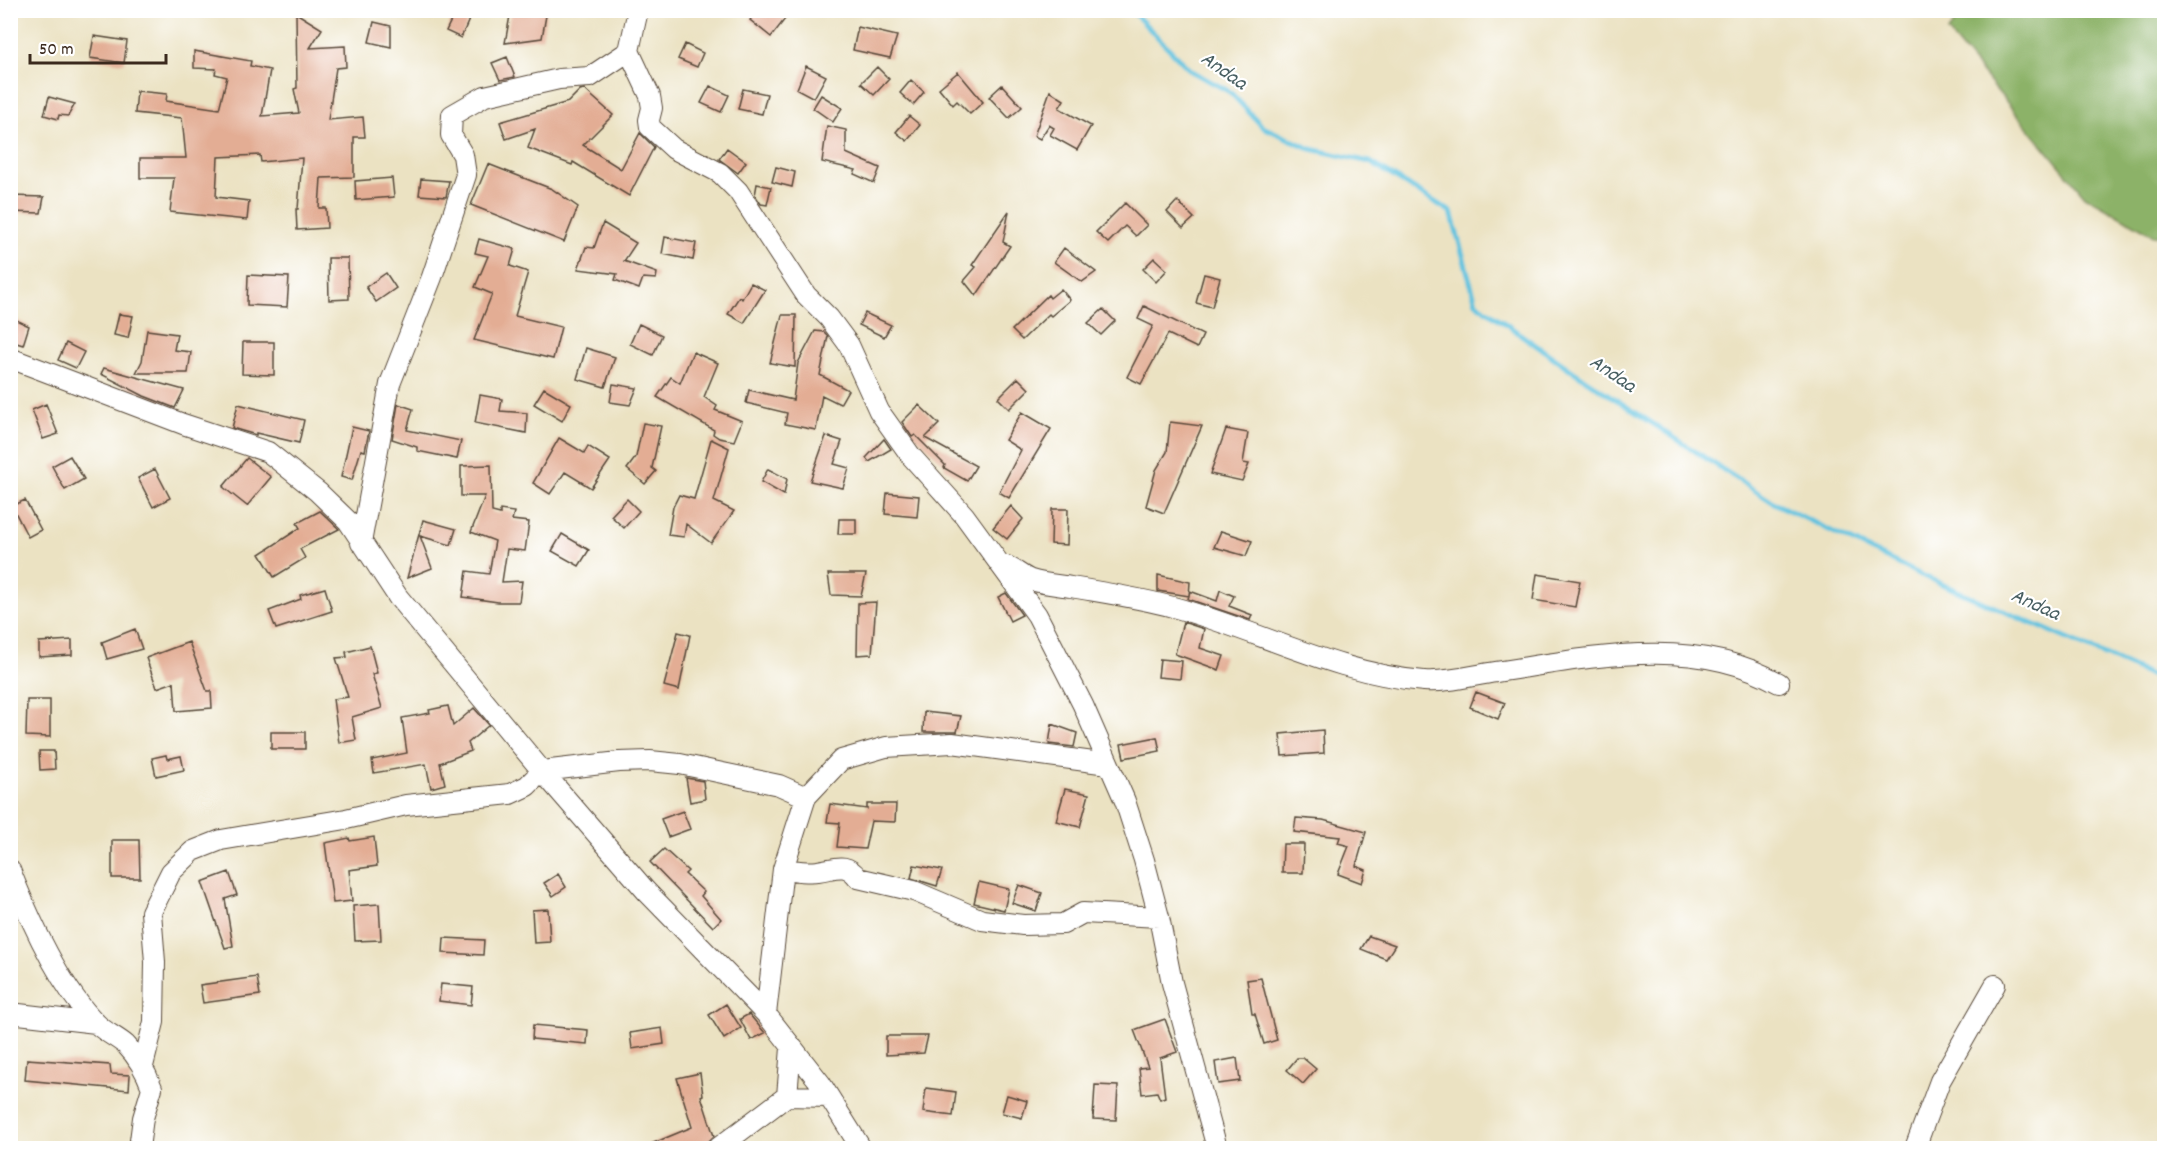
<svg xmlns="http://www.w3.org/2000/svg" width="2175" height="1159" viewBox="0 0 2175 1159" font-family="Dekko,sans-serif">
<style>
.forest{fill:#8cb268;stroke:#646e43;stroke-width:1.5}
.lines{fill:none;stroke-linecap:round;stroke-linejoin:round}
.stream{stroke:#60c2df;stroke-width:5}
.building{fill:#e3ad94}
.minor-casing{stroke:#554637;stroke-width:22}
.minor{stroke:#fff;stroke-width:20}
.labels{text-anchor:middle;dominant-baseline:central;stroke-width:4.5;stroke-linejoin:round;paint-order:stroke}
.water-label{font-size:21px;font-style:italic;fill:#485f62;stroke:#fff}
</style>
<rect width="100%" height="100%" fill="#fff"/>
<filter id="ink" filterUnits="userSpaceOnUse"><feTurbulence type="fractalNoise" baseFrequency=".0167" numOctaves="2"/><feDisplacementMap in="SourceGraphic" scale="12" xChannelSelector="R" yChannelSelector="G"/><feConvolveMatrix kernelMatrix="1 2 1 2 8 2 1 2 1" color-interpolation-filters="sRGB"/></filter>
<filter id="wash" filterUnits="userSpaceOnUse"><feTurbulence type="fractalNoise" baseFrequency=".008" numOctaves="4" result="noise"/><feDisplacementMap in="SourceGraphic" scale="24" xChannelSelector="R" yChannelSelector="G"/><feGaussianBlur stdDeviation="1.35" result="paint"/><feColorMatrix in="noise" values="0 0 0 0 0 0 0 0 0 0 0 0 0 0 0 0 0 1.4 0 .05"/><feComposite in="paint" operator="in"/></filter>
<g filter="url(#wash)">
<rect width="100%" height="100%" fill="#ebe2c2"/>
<!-- forest -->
<path class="forest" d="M 1962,11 L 2164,11 L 2164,236 L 2153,235 L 2085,196 L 1948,32 Z"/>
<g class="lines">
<!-- stream -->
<path class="stream" d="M 1131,10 L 1191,71 L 1230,92 L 1263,127 L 1311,149 L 1370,162 L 1451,212 L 1476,303 L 1574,372 L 1774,503 L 1921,575 L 2164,681"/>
</g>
<g id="blocks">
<!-- building -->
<path class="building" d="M 456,10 L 471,15 L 461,38 L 446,31 Z
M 511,10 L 547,10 L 542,38 L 505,43 Z
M 757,10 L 792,10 L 771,37 L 750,20 Z
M 296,13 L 322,29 L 310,48 L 345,46 L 346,67 L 336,68 L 328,120 L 363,117 L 365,137 L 354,137 L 354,177 L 321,178 L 319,208 L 326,208 L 327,228 L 297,230 L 296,209 L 298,209 L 302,158 L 261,162 L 260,155 L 218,157 L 216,197 L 249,201 L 247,220 L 170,212 L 174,178 L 140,178 L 140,158 L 186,158 L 182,118 L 135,113 L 137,91 L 167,94 L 166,101 L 219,109 L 227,77 L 215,74 L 216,69 L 194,68 L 194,51 L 251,61 L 250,66 L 270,70 L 262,116 L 299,113 L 294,89 L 297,88 Z
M 374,22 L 391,26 L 391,47 L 369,42 Z
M 858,27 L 897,36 L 890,58 L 853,50 Z
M 94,36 L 127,41 L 124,63 L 90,58 Z
M 685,44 L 703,53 L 697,67 L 678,59 Z
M 507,57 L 515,77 L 500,80 L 492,63 Z
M 806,66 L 826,76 L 814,98 L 797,89 Z
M 877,67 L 889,79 L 874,95 L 861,83 Z
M 958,72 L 983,102 L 970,114 L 957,101 L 953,105 L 939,88 Z
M 911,80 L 924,92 L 913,105 L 900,93 Z
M 1002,85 L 1022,107 L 1009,118 L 989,97 Z
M 710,86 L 729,95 L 721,112 L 701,103 Z
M 584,89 L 613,115 L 583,145 L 621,169 L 640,133 L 654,147 L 629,196 L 573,162 L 572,165 L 528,148 L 535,129 L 506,139 L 500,122 L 568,102 L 580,90 Z
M 743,89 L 767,94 L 762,114 L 738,109 Z
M 1050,91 L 1064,100 L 1059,108 L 1091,126 L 1077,150 L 1050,135 L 1054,128 L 1049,125 L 1040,139 L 1034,136 Z
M 821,95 L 842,108 L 833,122 L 813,108 Z
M 49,97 L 75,104 L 68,116 L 59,115 L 58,119 L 44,115 Z
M 909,116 L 920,125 L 907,141 L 896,132 Z
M 827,126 L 846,130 L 846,153 L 880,168 L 874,183 L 854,174 L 856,170 L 822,162 Z
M 727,148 L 746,162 L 738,173 L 719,159 Z
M 488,164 L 552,189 L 578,207 L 564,242 L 471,205 Z
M 776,167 L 795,172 L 792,187 L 772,182 Z
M 392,178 L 394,197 L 356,200 L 355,181 Z
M 421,179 L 449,181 L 446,197 L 419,195 Z
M 757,184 L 771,187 L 767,205 L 761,204 L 755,195 Z
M 10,196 L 44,197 L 41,213 L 10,212 Z
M 1177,201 L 1194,218 L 1183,228 L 1167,212 Z
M 1125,203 L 1147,225 L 1136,236 L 1125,226 L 1108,243 L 1096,232 Z
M 1009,211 L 1003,242 L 1010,246 L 976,296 L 964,281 L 976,267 L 972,265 Z
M 603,223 L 636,243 L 624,261 L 657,273 L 656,279 L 643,278 L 639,289 L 615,280 L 617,274 L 578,269 L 586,247 L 594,248 Z
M 665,237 L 696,243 L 693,260 L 662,254 Z
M 479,239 L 515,249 L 510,266 L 528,272 L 515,316 L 561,327 L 553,359 L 474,340 L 492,294 L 475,287 L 488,256 L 475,253 Z
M 1064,248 L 1096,272 L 1082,282 L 1054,262 Z
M 328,258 L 348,258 L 349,299 L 329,300 Z
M 1154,258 L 1167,270 L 1156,282 L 1143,269 Z
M 386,273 L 396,288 L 376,302 L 366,287 Z
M 1204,274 L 1220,278 L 1212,307 L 1196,303 Z
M 248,275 L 289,277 L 287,307 L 247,305 Z
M 751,283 L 765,290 L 744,323 L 728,314 L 739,297 L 742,299 Z
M 1061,289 L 1070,300 L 1051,316 L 1049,314 L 1022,340 L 1012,330 L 1048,295 L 1050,298 Z
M 1144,306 L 1203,335 L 1197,348 L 1168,334 L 1141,384 L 1127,377 L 1153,326 L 1138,319 Z
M 1103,309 L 1115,321 L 1101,335 L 1088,323 Z
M 865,313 L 891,325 L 884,337 L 859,325 Z
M 119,314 L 133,316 L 128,338 L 114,335 Z
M 782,315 L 796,315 L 795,367 L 770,363 Z
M 10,317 L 29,326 L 23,345 L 10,341 Z
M 639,324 L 662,335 L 653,355 L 630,344 Z
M 147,330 L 177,334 L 174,350 L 191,352 L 188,373 L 136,373 L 142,361 Z
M 815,331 L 824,332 L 828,336 L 820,375 L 848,390 L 840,404 L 822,395 L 816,430 L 785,424 L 787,413 L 746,403 L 749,390 L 793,400 L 798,363 Z
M 243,342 L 274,342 L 274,375 L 242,374 Z
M 66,343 L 84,352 L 76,368 L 58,360 Z
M 586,348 L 615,357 L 605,387 L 577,379 Z
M 693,352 L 718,363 L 704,397 L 717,406 L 715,410 L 742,421 L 734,441 L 719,438 L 713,434 L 714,430 L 657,397 L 671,377 L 680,383 Z
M 104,368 L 136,377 L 184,390 L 175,408 L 144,396 L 101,374 Z
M 1018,378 L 1029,389 L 1009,409 L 998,398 Z
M 613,384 L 637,388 L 630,405 L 610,402 Z
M 544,388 L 571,404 L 562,421 L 534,404 Z
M 480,395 L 502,399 L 500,411 L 527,413 L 526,433 L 475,423 Z
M 46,404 L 58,434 L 43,439 L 32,410 Z
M 238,404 L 304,420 L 299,443 L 256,433 L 256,435 L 232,428 Z
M 398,404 L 413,409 L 407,430 L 461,441 L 457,459 L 417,451 L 417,447 L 392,439 Z
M 919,405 L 939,424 L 925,438 L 976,466 L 967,481 L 944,468 L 945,465 L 915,435 L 912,437 L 902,422 Z
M 1022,412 L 1051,429 L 1009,498 L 999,492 L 1021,450 L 1005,440 Z
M 1170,422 L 1202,426 L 1164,513 L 1146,506 L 1156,470 L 1167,452 Z
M 643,423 L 661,426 L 652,468 L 656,471 L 645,484 L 627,469 L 636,457 Z
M 352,427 L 369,431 L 365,451 L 361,450 L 352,480 L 341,477 Z
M 1226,429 L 1248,433 L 1243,463 L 1249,464 L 1242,481 L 1210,474 Z
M 826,436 L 842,441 L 834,464 L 849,468 L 843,488 L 810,481 Z
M 559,438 L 584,453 L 588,446 L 610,460 L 591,488 L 565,472 L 550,494 L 533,483 Z
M 711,439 L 729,448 L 714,501 L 734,511 L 711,543 L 686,524 L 684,537 L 668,535 L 673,507 L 679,495 L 694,499 Z
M 884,439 L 891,449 L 869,462 L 866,458 Z
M 70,456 L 84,479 L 65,490 L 52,466 Z
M 247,458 L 271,477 L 247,506 L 223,487 Z
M 491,465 L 492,512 L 500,514 L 500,510 L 514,512 L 512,520 L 529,522 L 525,551 L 507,549 L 502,582 L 522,581 L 519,602 L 498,602 L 463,597 L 467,571 L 489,574 L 495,541 L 471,532 L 485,496 L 461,496 L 461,466 Z
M 155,469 L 170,498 L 153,507 L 138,478 Z
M 768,469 L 787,479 L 784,495 L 761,482 Z
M 887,493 L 919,496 L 917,517 L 885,514 Z
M 627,499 L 639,511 L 624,528 L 611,516 Z
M 25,500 L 41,530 L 28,537 L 12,506 Z
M 1011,506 L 1023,519 L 1007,539 L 993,528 Z
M 1052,509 L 1068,509 L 1067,545 L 1051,544 Z
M 320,511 L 339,529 L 300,549 L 305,558 L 274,577 L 260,554 L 300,528 L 297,523 Z
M 839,519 L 856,519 L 856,534 L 838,534 Z
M 423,520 L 456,529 L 451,545 L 420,536 L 432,568 L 407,578 Z
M 1221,531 L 1252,541 L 1246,556 L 1214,547 Z
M 562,534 L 589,550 L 579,566 L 552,551 Z
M 828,574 L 866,574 L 861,596 L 831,595 Z
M 1537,574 L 1580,581 L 1575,607 L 1533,600 Z
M 1158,575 L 1190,582 L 1189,596 L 1158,591 Z
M 325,588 L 332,611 L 276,629 L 269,611 L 301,599 L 300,595 Z
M 1220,590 L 1234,596 L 1229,606 L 1252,615 L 1250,620 L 1188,599 L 1190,591 L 1217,601 Z
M 1006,593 L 1022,615 L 1010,621 L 998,597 Z
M 876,602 L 872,654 L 857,655 L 858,603 Z
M 1183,622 L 1204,629 L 1200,648 L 1224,656 L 1219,670 L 1175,654 Z
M 135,629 L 142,649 L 107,659 L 102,642 Z
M 678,632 L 690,635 L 679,690 L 664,686 Z
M 72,640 L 72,655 L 39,657 L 39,642 Z
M 189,642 L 207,691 L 211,691 L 212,708 L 176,711 L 174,682 L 157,688 L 146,658 Z
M 370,646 L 377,673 L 372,674 L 382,708 L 352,717 L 356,740 L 339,743 L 333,699 L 348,697 L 336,658 L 347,657 L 346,652 Z
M 1160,659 L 1182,661 L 1180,679 L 1158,677 Z
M 1476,692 L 1505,703 L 1498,719 L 1470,707 Z
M 27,700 L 50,700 L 50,737 L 26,736 Z
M 448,706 L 453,726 L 474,708 L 489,725 L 468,743 L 471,751 L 440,763 L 445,784 L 431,788 L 426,764 L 374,773 L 372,760 L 407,753 L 402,718 L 430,713 L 429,710 Z
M 924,712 L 961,716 L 957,732 L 923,732 Z
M 1052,724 L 1077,733 L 1074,747 L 1049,744 Z
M 1323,730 L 1324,753 L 1282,756 L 1280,734 Z
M 271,732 L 305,732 L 305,749 L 271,749 Z
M 1157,737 L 1160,751 L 1124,758 L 1121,744 Z
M 39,751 L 54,751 L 55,769 L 40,770 Z
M 166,755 L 167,759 L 181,756 L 184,770 L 156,776 L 152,758 Z
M 686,778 L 703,781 L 705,799 L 690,802 Z
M 1065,789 L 1089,794 L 1080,827 L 1056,821 Z
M 830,804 L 867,809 L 867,804 L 896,804 L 895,822 L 871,821 L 865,849 L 837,847 L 840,823 L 827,822 Z
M 683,811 L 690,829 L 668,837 L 661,819 Z
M 1296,818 L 1323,820 L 1366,832 L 1356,866 L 1366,870 L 1362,883 L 1338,874 L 1349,846 L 1338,843 L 1340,837 L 1294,832 Z
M 374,837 L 377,866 L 349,870 L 352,901 L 333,903 L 325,843 L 349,838 L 350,841 Z
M 112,840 L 139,840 L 140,878 L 112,878 Z
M 1283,844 L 1304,844 L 1303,873 L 1282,873 Z
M 664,849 L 688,871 L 685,874 L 704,892 L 701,896 L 721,919 L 713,927 L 650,862 Z
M 914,865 L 942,870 L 937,886 L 911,878 Z
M 229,872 L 237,895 L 225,899 L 233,946 L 225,948 L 202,882 Z
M 558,874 L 566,887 L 553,896 L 544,883 Z
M 979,882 L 1009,889 L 1004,910 L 974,903 Z
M 1019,885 L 1042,893 L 1036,911 L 1012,903 Z
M 379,904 L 381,940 L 355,941 L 353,906 Z
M 548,909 L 550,942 L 534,943 L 532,910 Z
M 1369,936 L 1395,945 L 1386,959 L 1361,949 Z
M 444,938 L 484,940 L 483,955 L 443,953 Z
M 257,977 L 260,995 L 203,1003 L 200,985 Z
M 1261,978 L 1277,1040 L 1264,1044 L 1255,1014 L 1252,1014 L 1247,980 Z
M 441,984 L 473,987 L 471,1005 L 439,1001 Z
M 726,1004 L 741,1028 L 724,1039 L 709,1015 Z
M 749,1014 L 765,1033 L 751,1040 L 740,1019 Z
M 1165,1019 L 1177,1052 L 1160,1058 L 1165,1097 L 1160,1099 L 1157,1092 L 1142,1094 L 1139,1068 L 1148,1067 L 1134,1030 Z
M 533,1025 L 588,1030 L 587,1044 L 532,1039 Z
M 662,1028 L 664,1044 L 632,1049 L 630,1033 Z
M 886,1036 L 928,1036 L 924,1053 L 886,1055 Z
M 1237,1058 L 1240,1081 L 1218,1084 L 1215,1062 Z
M 1297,1058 L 1303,1058 L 1316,1069 L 1303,1084 L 1287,1070 Z
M 27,1059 L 110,1065 L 111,1074 L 130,1075 L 129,1090 L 25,1080 Z
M 700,1073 L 703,1095 L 701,1096 L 714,1136 L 708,1142 L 688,1149 L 639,1149 L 692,1127 L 677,1078 Z
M 1095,1085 L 1118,1086 L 1116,1120 L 1093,1119 Z
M 926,1088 L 956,1092 L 953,1116 L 923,1112 Z
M 1007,1095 L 1027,1101 L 1022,1118 L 1002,1113 Z"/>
</g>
</g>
<g filter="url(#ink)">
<use href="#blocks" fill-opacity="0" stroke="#554637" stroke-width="1.5"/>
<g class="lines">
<defs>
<path id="minor" d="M 638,10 L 629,51 L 650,96 L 652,108 L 649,120 L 650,127 L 674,149 L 720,173 L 738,191 L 806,295 L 829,318 L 849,345 L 879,411 L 911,456 L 964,515 L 1037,615 L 1083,705 L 1125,801 L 1144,860 L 1159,917 L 1172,983 L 1217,1148
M 10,358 L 183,424 L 268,452 L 318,492 L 348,521 L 398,597 L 542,771 L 646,891 L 766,1014 L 821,1084 L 861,1148
M 361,543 L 390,384 L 432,277 L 466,175 L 463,155 L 451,135 L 452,115 L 485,96 L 559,79 L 590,77 L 629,51
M 1007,566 C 1015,570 1023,577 1031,580 C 1043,584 1058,585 1071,587 C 1105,593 1140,598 1173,607 C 1258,630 1336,674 1424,681 C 1448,683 1473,675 1496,672 C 1589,658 1693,634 1779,683
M 783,869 C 794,870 807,873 818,871 C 835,869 846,861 858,878 L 914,891 L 982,920 L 1023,925 L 1063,924 L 1083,913 L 1159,917
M 10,870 C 29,918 60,987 96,1023 C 104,1032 117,1037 126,1045 C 138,1057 146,1072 152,1088 L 143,1118 L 139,1148
M 10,1013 L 96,1023
M 766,1014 L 783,869 L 806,797 L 841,760 L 886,747 L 952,743 L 1108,764
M 143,1066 L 154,1022 L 155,962 L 151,912 L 171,872 L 193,851 L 221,840 L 346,819 L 406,805 L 510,794 L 527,786 L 542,771 L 619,762 L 650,761 L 680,764 L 779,785 L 806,797
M 787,1096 L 791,1048
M 718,1148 L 787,1096 L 829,1097
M 1915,1148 L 1940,1081 L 1995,985"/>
</defs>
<!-- minor casing -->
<use href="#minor" class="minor-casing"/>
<!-- minor -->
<use href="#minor" class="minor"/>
</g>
</g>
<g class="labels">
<!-- water labels -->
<g class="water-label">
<text transform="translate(1223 72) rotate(35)">Andaa</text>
<text transform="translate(1612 375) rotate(34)">Andaa</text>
<text transform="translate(2035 606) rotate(24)">Andaa</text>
</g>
</g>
<!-- margin -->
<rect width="2175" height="1159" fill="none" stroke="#fff" stroke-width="36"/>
<!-- scale -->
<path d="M30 54v9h136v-9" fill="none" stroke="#3b2a1e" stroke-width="3"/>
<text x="39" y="54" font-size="18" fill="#3b2a1e" stroke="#ffffff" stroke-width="4.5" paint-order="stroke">50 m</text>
</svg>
